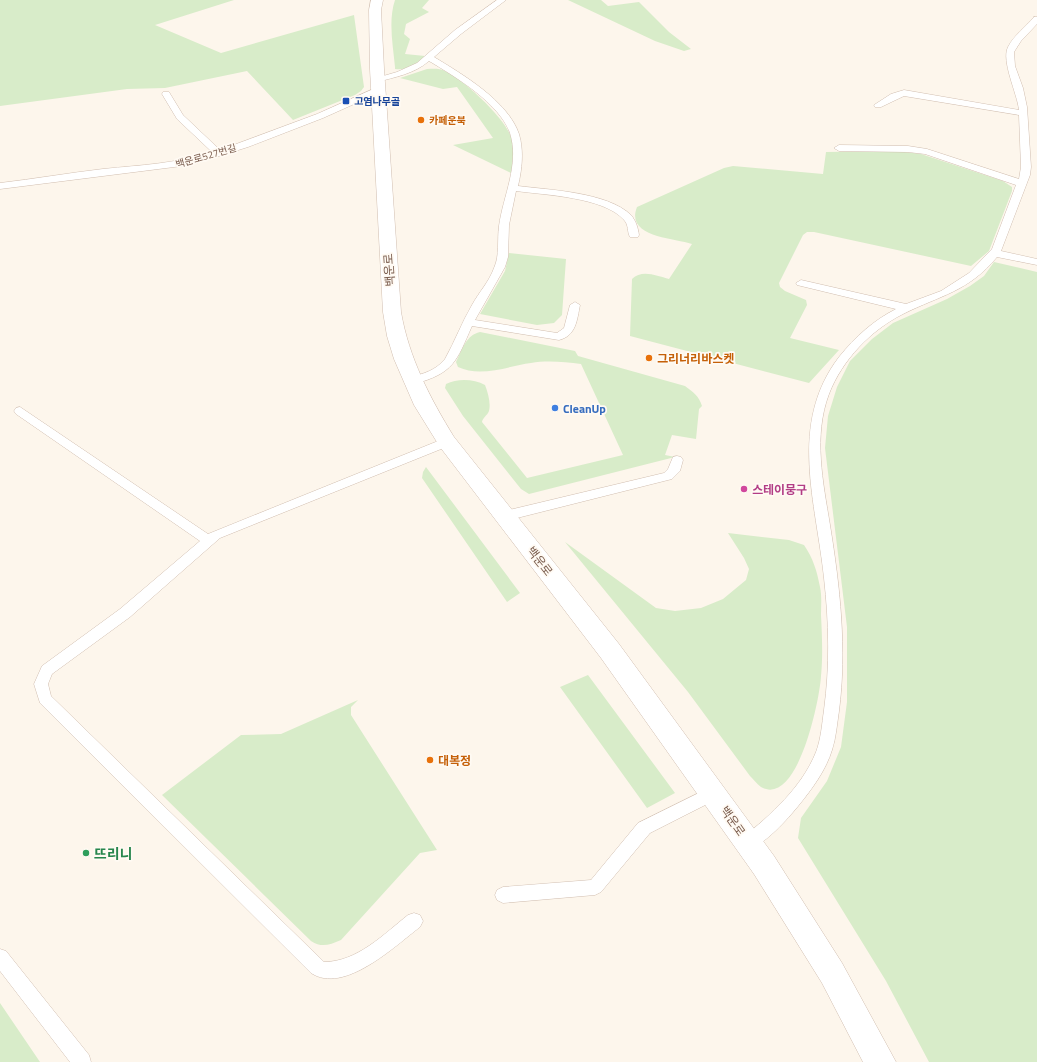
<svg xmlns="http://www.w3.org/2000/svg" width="1037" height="1062" viewBox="0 0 1037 1062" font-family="'Titillium Web','Noto Sans KR',sans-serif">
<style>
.green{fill:#d8ecc9}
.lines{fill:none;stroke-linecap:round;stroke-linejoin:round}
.service-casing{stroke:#d1beb0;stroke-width:1}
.tertiary-casing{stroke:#d1beb0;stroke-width:1}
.service{fill:#fff;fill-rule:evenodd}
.tertiary{fill:#fff;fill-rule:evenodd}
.transit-dot{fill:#1a4fb4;stroke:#fffaf3;stroke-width:1.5}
.food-dot{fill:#e8710a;stroke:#fffaf3;stroke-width:1.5}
.shop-dot{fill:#3f7fe0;stroke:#fffaf3;stroke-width:1.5}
.hotel-dot{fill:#d1479c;stroke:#fffaf3;stroke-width:1.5}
.leisure-dot{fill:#2e9e5b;stroke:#fffaf3;stroke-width:1.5}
.labels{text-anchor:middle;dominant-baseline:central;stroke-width:3.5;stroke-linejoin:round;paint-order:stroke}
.far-transit-label{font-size:10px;font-weight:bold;fill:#164399;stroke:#fffaf3;text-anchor:start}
.far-food-label{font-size:10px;font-weight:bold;fill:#c56008;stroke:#fffaf3;text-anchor:start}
.far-street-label{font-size:10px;fill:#7a5c4d;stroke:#fffaf3}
.street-label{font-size:12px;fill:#7a5c4d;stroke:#fffaf3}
.food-label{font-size:12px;font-weight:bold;fill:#c56008;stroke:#fffaf3;text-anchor:start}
.shop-label{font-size:12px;font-weight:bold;fill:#366cbe;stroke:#fffaf3;text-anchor:start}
.hotel-label{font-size:12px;font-weight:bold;fill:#b23c85;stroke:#fffaf3;text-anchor:start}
.near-leisure-label{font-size:14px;font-weight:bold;fill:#27864d;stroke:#fffaf3;text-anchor:start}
</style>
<rect width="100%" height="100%" fill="#fdf6ec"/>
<!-- green -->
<path class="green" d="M 0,0 L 234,0 L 155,25 L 221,53 L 354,15 L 364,87 L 361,91 L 355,95 L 293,120 L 247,71 L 165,88 L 127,89 L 0,106 Z
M 395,0 L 429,0 L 422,8 L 429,12 L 406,24 L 404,34 L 410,39 L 405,54 L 425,56 C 418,64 407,71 395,69 L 395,67 C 393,45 388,21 395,0 Z
M 568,0 L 601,0 L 608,6 L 639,2 L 669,32 L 691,49 L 684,51 L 655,41 Z
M 427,69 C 433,69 439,68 445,71 C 463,79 505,118 511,137 C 515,148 514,161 511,173 L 453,145 L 493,138 L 457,87 L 443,89 L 400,78 Z
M 896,151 L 921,154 L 1003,181 L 1012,187 L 1012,191 L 989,251 L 971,266 L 814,232 L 807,232 L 803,235 L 779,283 L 780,287 L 785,291 L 806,300 L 807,305 L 790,338 L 839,350 L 809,383 L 630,336 L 632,279 C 642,269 657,276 669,279 L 692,244 C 673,238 625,237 637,207 L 724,168 L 733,166 L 823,174 L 826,152 Z
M 509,253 L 566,259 L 562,315 L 554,323 L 537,325 L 480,314 L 505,271 Z
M 994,262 L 1037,272 L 1037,1062 L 929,1062 L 886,981 L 798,838 L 801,818 L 827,781 L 841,747 L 847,702 L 847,627 L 825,448 L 828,416 L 837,387 L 850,361 L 872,339 L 893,323 L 947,299 L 970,286 L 984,276 Z
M 480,332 L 575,351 L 578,356 L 685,386 C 693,392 699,396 702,406 L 699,409 L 696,439 L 672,435 L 665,455 L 675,457 L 529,494 L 521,489 L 463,416 L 445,388 L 446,384 C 458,378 474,379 485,385 C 488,393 491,403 489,411 C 487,416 483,417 482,422 L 527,478 L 623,455 L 581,364 C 565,362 547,360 531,363 C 508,366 481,378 458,367 L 456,362 C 462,350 466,335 480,332 Z
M 426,467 L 520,593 L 507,602 L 422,478 L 423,472 Z
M 728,533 L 789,540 L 804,545 C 813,558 817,571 820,587 C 822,596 821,606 821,615 C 822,635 823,656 821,676 C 820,698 798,808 761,787 C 757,784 753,779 750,776 L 688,692 L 565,542 L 656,608 L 675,611 L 701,608 L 723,599 L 746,580 L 749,569 L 744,558 Z
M 588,675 L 675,793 L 647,808 L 560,687 Z
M 358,700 L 351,707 L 351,715 L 437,850 L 420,853 L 341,940 C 329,945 322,948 311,941 L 162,795 L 241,735 L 281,734 Z
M 0,1003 L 40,1062 L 0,1062 Z"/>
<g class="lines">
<defs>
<path id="service" d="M 497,0 L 506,0 L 461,34 L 434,57 C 462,74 508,101 519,134 C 524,151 522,169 518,186 C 549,190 607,192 631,215 C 636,221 638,228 639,235 L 638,237 L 630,237 C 627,232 629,225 624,220 C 604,197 545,195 516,191 L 509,225 L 508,257 L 505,267 L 475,320 L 557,333 L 564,328 L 570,305 L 575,302 L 580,305 C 577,320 576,336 559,340 L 472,326 C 456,362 454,373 414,384 L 408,380 L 410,377 C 424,374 436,370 445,359 C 455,341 462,322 472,305 C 479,292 489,282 494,268 C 500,255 497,240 499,226 C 503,196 520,164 510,133 C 499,103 456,77 429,61 C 414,74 395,77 377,82 L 373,79 L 397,72 L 417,63 L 455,30 Z
M 1034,17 L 1037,17 L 1037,24 L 1021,41 L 1014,52 L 1015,66 L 1023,88 L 1027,107 L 1031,167 L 1030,175 L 1001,251 L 1037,259 L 1037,265 L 997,257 C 968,292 941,295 903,314 C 871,330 842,360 829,394 C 813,436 823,482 830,525 C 840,587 847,649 839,711 C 837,724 836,738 832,750 C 826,770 812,789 799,805 C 787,820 765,844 748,850 L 742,848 L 740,843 L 742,838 C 771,815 802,787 816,752 C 821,739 822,724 824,710 C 830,666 829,622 824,578 C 816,502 788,424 839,357 C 855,337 874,320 896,309 L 797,285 L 796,283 L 801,280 L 906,304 L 941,291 L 969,273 L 992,249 L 1016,185 L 925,154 L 908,152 L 839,151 L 834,148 L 839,145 L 908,146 L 927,149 L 1019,179 L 1021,167 L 1019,115 L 904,96 L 881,107 L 875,107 L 874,105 L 891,94 L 904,90 L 1019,110 C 1017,93 1001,61 1008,47 C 1014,35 1026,27 1034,17 Z
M 378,87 L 382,90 L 381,92 L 323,118 L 248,147 L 190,165 L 0,189 L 0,183 C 34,179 69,173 103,169 C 142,165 174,164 212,152 L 177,119 L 162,94 L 163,92 L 169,92 L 183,115 L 220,150 L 317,114 Z
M 20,407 L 208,534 L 443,439 L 451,439 L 453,442 L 451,445 L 220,538 L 130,617 L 52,674 L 48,684 L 51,696 L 324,962 C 357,962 384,934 408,915 L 414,913 L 420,915 L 423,921 L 420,927 C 395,946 344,995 311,973 L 40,703 L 34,684 L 42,666 L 120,609 L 200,541 L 16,414 L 14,411 L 16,408 Z
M 677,456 L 681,457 L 683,460 L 680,471 L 672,479 L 505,521 L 500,519 L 499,516 L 500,513 L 505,511 L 664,473 L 668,469 L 673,457 Z
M 713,786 L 719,788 L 721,793 L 719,798 L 650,833 L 601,892 L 595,895 L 503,903 L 497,900 L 495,895 L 497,890 L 503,887 L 591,880 L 638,823 Z
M 0,949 L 6,951 L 89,1055 L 91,1062 L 70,1062 L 0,971 Z"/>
<path id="tertiary" d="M 371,0 L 383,0 L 381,10 L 384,69 L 401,312 C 409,358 430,398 454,437 L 619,644 L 774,856 L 842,963 L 896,1062 L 863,1062 L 822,983 L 754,874 L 601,658 L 440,447 L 414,405 L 394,359 L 387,336 L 383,312 L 370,69 L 369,10 Z"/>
</defs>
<!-- service casing -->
<use href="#service" class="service-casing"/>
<!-- tertiary casing -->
<use href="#tertiary" class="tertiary-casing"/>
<!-- service -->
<use href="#service" class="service"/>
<!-- tertiary -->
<use href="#tertiary" class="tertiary"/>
</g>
<!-- markers -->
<rect class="transit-dot" x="342" y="97" width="8" height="8" rx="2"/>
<g class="food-dot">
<circle cx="421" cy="120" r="4"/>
<circle cx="649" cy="358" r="4"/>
<circle cx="430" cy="760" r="4"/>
</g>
<circle class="shop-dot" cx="555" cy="408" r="4"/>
<circle class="hotel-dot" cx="744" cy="489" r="4"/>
<circle class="leisure-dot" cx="86" cy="853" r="4"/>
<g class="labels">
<!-- far-transit labels -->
<g class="far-transit-label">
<text x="354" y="101">고염나무골</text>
</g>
<!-- far-food labels -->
<g class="far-food-label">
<text x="429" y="120">카페운북</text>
</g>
<!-- far-street labels -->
<g class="far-street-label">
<text transform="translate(206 156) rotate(-16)">백운로527번길</text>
</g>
<!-- street labels -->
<g class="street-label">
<text transform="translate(389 270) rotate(-94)">백운로</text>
<text transform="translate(540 561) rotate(52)">백운로</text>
<text transform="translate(733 821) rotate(55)">백운로</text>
</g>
<!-- food labels -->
<g class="food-label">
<text x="657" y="358">그리너리바스켓</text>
<text x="438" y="760">대복정</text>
</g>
<!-- shop labels -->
<g class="shop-label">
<text x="563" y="408">CleanUp</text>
</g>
<!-- hotel labels -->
<g class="hotel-label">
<text x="752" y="489">스테이뭉구</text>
</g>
<!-- near-leisure labels -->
<g class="near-leisure-label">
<text x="94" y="853">뜨리니</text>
</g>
</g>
</svg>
